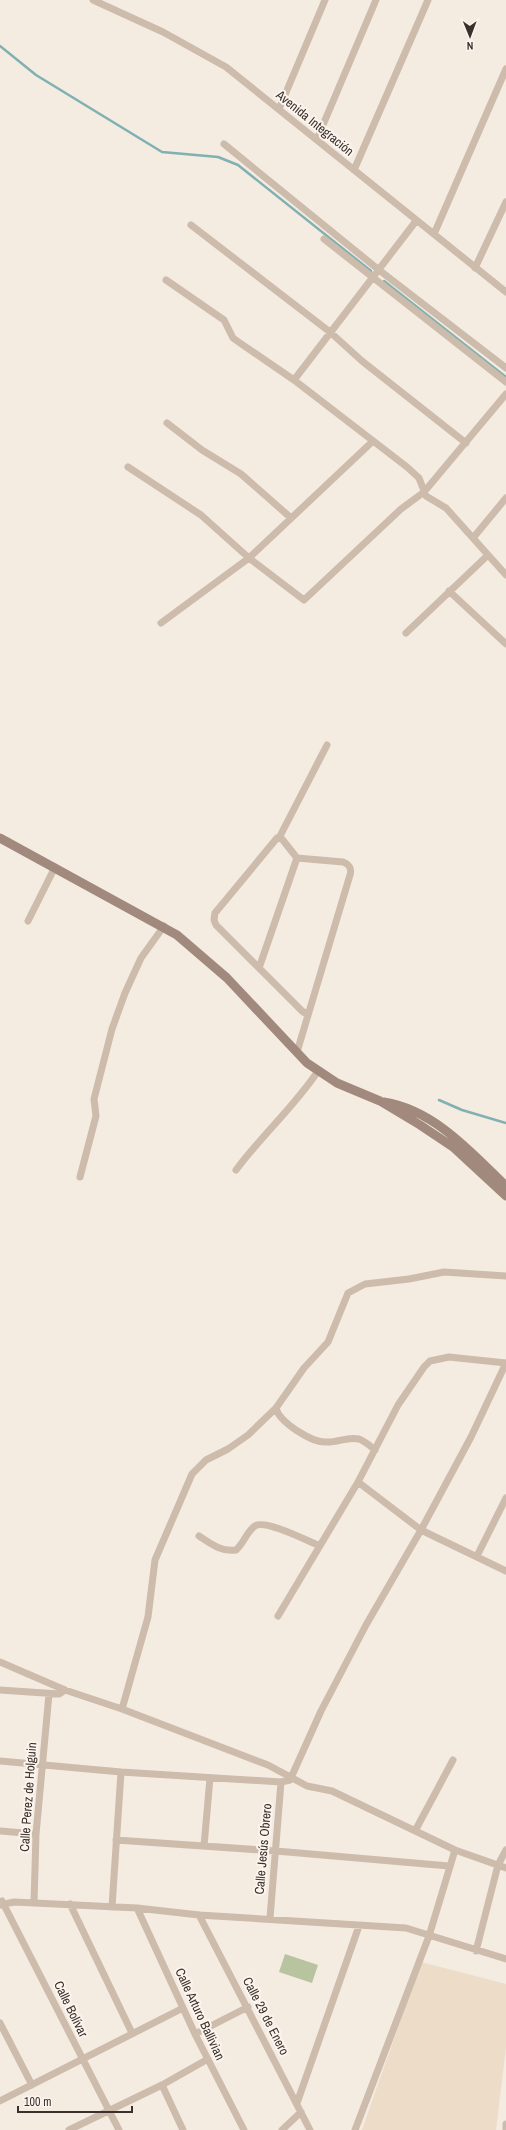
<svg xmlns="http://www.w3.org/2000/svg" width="506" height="2130" viewBox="0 0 506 2130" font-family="'Archivo Narrow',sans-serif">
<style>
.green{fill:#b8c4a0}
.plaza{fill:#ecdcc8}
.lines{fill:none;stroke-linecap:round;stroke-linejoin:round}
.stream{stroke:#7fb0b2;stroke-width:2.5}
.street{stroke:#cdbbac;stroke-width:7}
.secondary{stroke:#a18a7d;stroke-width:9}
.labels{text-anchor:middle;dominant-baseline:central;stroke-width:4;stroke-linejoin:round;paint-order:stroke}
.street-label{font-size:13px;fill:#3b302b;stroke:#fbf5ee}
</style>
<rect width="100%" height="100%" fill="#f4ebe1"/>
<!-- green -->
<path class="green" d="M 285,1954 L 318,1965 L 312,1983 L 279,1972 Z"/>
<!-- plaza -->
<path class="plaza" d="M 421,1962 L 506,1984 L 506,2047 L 496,2130 L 362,2130 Z"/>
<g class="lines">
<!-- stream -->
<path class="stream" d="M 0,46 L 36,75 L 162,152 L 218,157 L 238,165 L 371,271
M 384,281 L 506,377
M 439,1100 L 462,1110 L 506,1123"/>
<!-- street -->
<path class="street" d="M 93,0 L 163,32 L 226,67 L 506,292
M 279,109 L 325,0
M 317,139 L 376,0
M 224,144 L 379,270 L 506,368
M 354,170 L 428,0
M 191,225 L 330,332 L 362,361 L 466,443
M 434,234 L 506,69
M 324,239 L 506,382
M 475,268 L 506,202
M 166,280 L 224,320 L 233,338 L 240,343 L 294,380 L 407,467 L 419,478 L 426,496 L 446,508 L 506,575
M 294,380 L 416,221
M 167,423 L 202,450 L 241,474 L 291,518
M 128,467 L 201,515 L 249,558 L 304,600 L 401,509 L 424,492 L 506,394
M 473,538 L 506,498
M 449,591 L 506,644
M 161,623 L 249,558 L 373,441
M 406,633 L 488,555
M 279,838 L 327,745
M 28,921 L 55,867
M 259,968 L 297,858
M 297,1052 L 350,875 C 352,869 349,864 343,862 L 297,858 L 282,839 L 277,838 L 215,913 L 214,920 L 216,925 L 302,1011 L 308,1015
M 236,1170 C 262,1135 294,1107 318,1071
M 80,1177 L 96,1116 L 94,1099 L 112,1029 L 125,993 L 141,958 L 164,926
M 276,1408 C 279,1422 311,1442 325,1442 C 338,1443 347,1436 359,1439 C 365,1441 370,1446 375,1450
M 358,1482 L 421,1530 L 506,1571
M 199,1536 C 211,1544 221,1552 236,1550 C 244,1543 247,1531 255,1526 C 265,1519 308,1541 320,1546
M 477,1556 L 506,1498
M 278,1616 L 358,1482 L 398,1405 L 424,1367 L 430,1361 L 449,1357 L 506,1363
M 0,1662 L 65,1690 L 122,1709 L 268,1765 L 307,1786 L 332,1791 L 455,1850 L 506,1868
M 0,1690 L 59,1694 L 65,1690
M 122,1709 L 148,1617 L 155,1560 L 192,1474 L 206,1460 L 228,1449 L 248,1435 L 276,1408 L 304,1368 L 328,1342 L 348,1293 L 365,1284 L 409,1279 L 444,1272 L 506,1276
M 0,1761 L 121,1772 L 281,1782 L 290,1780 L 321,1711 L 366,1625 L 421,1530 L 471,1437 L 506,1363
M 0,1831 L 36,1834
M 415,1831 L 453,1760
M 116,1840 L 276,1851 L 449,1866
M 204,1846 L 210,1778
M 2,1901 L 119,2130
M 34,1903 L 36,1834 L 49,1694
M 70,1904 L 132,2033
M 0,1905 L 14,1902 L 137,1908 L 199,1915 L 406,1928 L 506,1959
M 112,1907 L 121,1772
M 137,1908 L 195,2034 L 244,2130
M 199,1915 L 310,2130
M 270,1918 L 281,1782
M 476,1951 L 498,1865 L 506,1850
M 0,2023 L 32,2085
M 195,2034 L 248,2007
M 162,2085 L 183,2130
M 0,2101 L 183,2008
M 297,2103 L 359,1926
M 69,2130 L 162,2085 L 208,2059
M 282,2130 L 301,2112
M 355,2130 L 429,1936 L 455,1850
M 506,2130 L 506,2124"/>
<!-- secondary -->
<path class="secondary" d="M 0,838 L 177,935 L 227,978 L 307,1063 L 337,1083 L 380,1101 L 420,1125 L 453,1147 L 506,1196
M 384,1102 C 434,1110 471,1152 506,1186"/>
</g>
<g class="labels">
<!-- street labels -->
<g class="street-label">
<text transform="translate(315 123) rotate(39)">Avenida Integración</text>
<text transform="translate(28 1797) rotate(-86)">Calle Perez de Holguin</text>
<text transform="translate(263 1849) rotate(-85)">Calle Jesús Obrero</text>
<text transform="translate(71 2009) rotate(64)">Calle Bolívar</text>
<text transform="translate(200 2014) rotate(65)">Calle Arturo Ballivian</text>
<text transform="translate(266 2016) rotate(63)">Calle 29 de Enero</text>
</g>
</g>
<!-- north arrow -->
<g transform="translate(470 36) rotate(179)" stroke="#fbf5ee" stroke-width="3" paint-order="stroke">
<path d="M0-3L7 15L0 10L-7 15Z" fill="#3b302b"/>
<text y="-6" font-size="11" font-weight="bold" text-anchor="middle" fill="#3b302b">N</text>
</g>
<!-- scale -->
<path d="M18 2106v6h114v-6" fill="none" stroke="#3b302b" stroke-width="2"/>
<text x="24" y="2106" font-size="12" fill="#3b302b" stroke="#fbf5ee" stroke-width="3" paint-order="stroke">100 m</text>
</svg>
